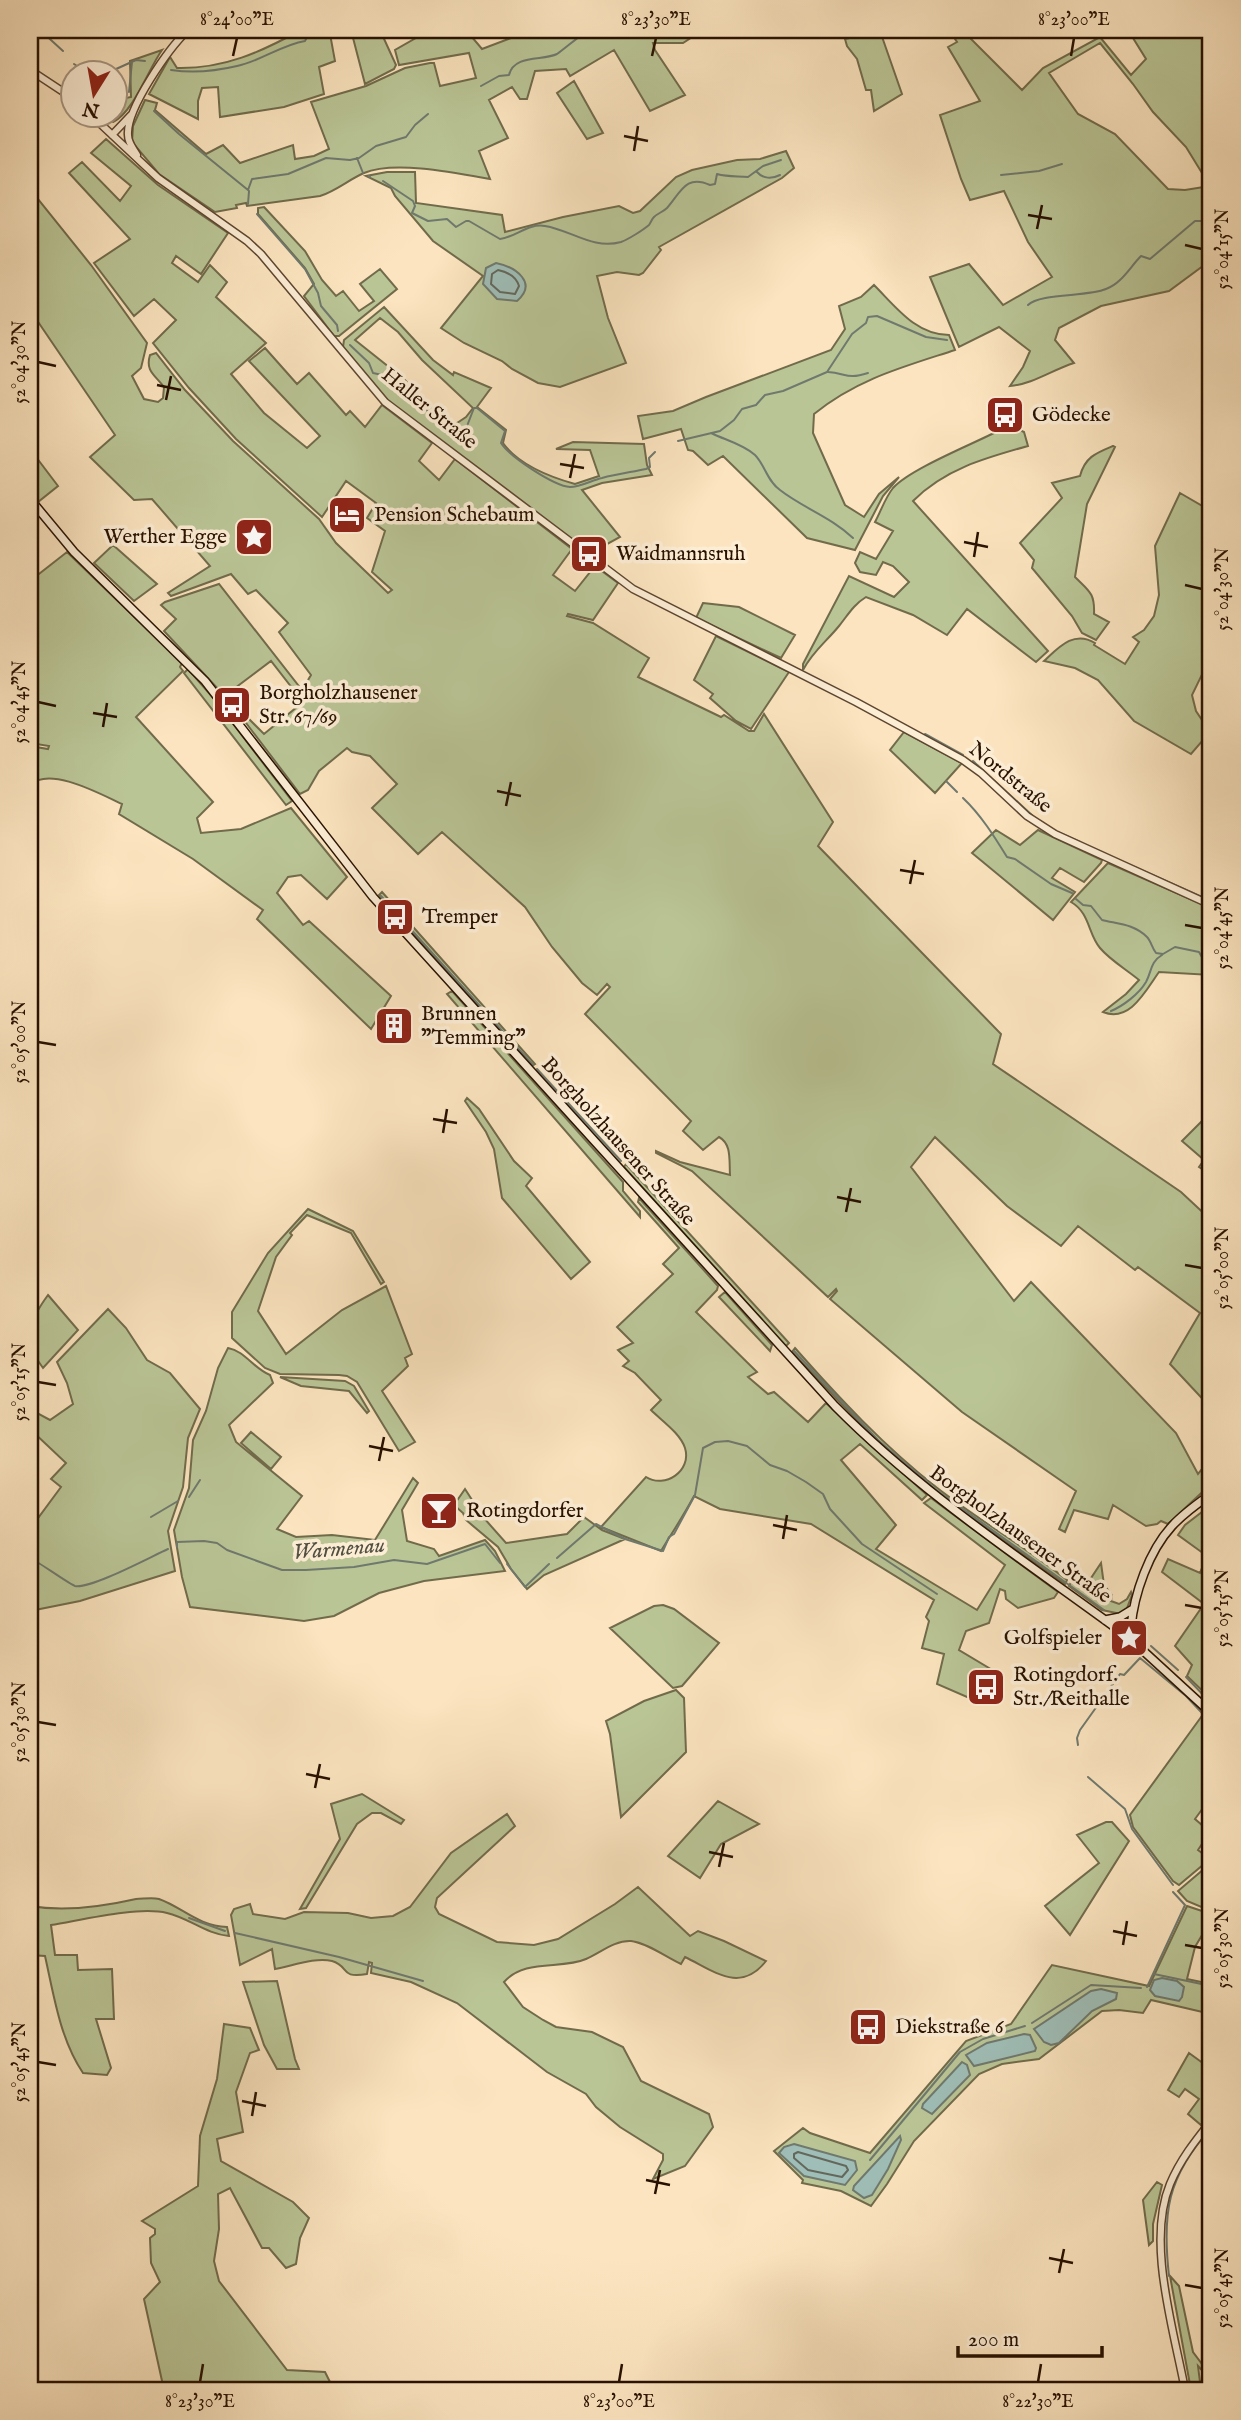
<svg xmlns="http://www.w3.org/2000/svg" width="1241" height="2420" viewBox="0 0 1241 2420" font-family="'IM FELL English',serif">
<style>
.green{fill:#bac596;stroke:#716b4b;stroke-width:2;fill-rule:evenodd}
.water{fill:#9fbeb7;stroke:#6f796e;stroke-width:2}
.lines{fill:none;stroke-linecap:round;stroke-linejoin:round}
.shore{stroke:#64685c;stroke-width:2}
.stream{stroke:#6f796e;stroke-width:2}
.tertiary-casing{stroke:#5d4630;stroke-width:9}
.secondary-casing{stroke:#281100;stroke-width:10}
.tertiary{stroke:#fcedd5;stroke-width:6}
.secondary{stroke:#fcedd5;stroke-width:7}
.ticks{fill:none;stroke:#281100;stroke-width:2.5}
.labels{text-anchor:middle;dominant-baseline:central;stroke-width:7;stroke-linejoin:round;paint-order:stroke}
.street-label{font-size:21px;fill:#281100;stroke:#fcedd5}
.poi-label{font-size:21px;fill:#281100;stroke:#fcedd5;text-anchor:start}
.water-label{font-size:23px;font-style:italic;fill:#524e40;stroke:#fcedd5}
.neatline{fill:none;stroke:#281100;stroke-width:2.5}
.ticks-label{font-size:18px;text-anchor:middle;fill:#281100}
</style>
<rect width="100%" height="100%" fill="#fbe4bf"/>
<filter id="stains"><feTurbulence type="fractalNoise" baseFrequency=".00286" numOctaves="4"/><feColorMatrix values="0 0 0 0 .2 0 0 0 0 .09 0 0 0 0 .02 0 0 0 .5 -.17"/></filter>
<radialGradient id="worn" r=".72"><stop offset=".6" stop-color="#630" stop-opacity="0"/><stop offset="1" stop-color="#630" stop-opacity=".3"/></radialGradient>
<!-- green -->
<path class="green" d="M 301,30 L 380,30 L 396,65 L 394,69 L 365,84 L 352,34 L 330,34 L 335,61 L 319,67 L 324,94 L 284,107 L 220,117 L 218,87 L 202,88 L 198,101 L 198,119 L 149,94 L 170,57 L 177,68 C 224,69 261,52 301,30 Z
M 430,30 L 466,30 L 482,49 L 532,30 L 703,30 L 683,43 L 653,43 L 655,50 L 685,95 L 650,111 L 614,50 L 570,76 L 566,69 L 535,71 L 527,99 L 520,99 L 512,87 L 489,100 L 508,138 L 479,151 L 490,179 C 457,173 394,160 364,173 C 348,180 336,191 320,196 L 247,206 L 246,203 L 236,205 L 237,208 L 215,212 L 159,174 L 132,142 L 133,126 L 145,100 L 157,103 L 155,110 L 206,154 L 223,145 L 240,163 L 293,145 L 295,159 L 314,156 L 329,149 L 311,102 L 366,86 L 405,68 L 430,63 L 434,63 L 440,86 L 476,78 L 469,53 L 399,65 L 395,50 Z
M 949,30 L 966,30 L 969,37 L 1022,90 L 1043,68 L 1100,37 L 1131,75 L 1146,59 L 1128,30 L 1211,30 L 1211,131 L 1206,136 L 1205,142 L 1211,143 L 1211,260 L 1169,291 L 1101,306 L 1059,328 L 1055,340 L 1074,363 C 1052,370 1033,384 1010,386 L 1023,367 L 1030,351 L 999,327 L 959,347 L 930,277 L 969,264 L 1003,305 L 1052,277 L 1028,242 L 1004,191 L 970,200 L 961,179 L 940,115 L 980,101 L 948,47 L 957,42 ZM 1100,43 L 1133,84 L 1153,112 L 1186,147 L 1210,186 L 1185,190 L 1168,189 L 1115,134 L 1078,114 L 1049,73 Z
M 880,31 L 902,94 L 874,111 L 871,90 L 866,90 L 857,59 L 847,46 L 845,39 Z
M 162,50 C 149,68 133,113 113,122 L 99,116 L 116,116 L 116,100 L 131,97 L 130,61 Z
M 574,81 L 603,133 L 587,139 L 557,93 Z
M 106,139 L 158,185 L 228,233 L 201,274 L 176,256 L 172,263 L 198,282 L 210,265 L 227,282 L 216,297 L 266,343 L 231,374 L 264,413 L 307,448 L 320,436 L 249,361 L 265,348 L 297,384 L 309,373 L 346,415 L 350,411 L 365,427 L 382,405 L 432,443 L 419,461 L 439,480 L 455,459 L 572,549 L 553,575 L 575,591 L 595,566 L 618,583 L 593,620 L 568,614 L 567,616 L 593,623 L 649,658 L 638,677 L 721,717 L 724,715 L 749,731 L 754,731 L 764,714 L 833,822 L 818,846 L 1001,1034 L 993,1064 L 1181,1192 L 1211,1220 L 1211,1236 L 1208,1234 L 1205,1238 L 1211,1243 L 1211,1408 L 1170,1364 L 1200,1313 L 1138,1267 L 1135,1270 L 1078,1226 L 1061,1246 L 1007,1206 L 935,1137 L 911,1167 L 1014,1301 L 1031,1282 L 1176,1433 L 1198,1474 L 1211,1458 L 1211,1484 L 1168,1524 L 1161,1521 L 1157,1524 L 1146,1526 L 1113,1505 L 1108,1519 L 1074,1510 L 1065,1532 L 1059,1529 L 1076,1491 L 962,1412 L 830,1299 L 837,1291 L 836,1289 L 828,1297 L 692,1171 L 656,1153 L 656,1151 L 680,1162 L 730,1175 C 729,1161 732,1144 719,1137 L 703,1150 L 683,1131 L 691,1121 L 585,1014 L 610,987 L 607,984 L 597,995 L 582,983 L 552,947 L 525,907 L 442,832 L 418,854 L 372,808 L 397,784 L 370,756 L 352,752 L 347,748 L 319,771 L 308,790 L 300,794 L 237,711 L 240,710 L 264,734 L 303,702 L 271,661 L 231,691 L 236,704 L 233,705 L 164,631 L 176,619 L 161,605 L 165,602 L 219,584 L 302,690 L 311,675 L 279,632 L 288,623 L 256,590 L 248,594 L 231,574 L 171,596 L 168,593 L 210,566 L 152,499 L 134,500 L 90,457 L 115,435 L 30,310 L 30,189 L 91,265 L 147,343 L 141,368 L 132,376 L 144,399 L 158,402 L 163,398 L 164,387 C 155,375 145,371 150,355 L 156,353 L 185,390 L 233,441 L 319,519 L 336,543 L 388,593 L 392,590 L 372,572 L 385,531 L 367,518 L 376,503 L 346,481 L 322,517 L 236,439 L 189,388 L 153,343 L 176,320 L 154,299 L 134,316 L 94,263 L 130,239 L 69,173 L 82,162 L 120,201 L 131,186 L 91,153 Z
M 786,151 L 794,168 L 782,178 L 659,247 L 661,250 L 643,273 L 639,275 L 617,272 L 597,276 L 608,318 L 626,363 L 560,387 L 538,383 L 512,369 L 502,361 L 464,343 L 441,328 L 483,276 L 433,241 L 395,196 L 391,188 L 366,176 L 387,172 L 415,172 L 416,203 L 502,215 L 505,232 L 563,217 L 619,206 L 633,213 L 640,211 L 676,177 L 692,170 L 737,160 L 760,159 Z
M 264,207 L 305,251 L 322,280 L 336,296 L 343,291 L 359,311 L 374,301 L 360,284 L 380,269 L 397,289 L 339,336 L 334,336 L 304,296 L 314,284 L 305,268 L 258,214 L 258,208 Z
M 874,285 C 896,307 916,335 949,335 L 955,350 C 903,367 857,379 814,414 L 813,433 L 845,505 L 864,517 L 879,494 L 899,477 L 883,496 L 855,550 L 807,538 L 723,456 L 708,465 L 693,451 L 688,450 L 681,429 L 643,439 L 638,416 L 673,411 L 706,397 L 831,350 L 845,329 L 839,306 L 861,297 Z
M 384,307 L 433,360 L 453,375 L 454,372 L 491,388 L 477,407 L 506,430 L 503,443 C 518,464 550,477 575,484 L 599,476 L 590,450 L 556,449 L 573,442 L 644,444 L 647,465 L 652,475 L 602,483 L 582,490 L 620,537 L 607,544 L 595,557 L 392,404 L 374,387 L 343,347 L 344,340 ZM 380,318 L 398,332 L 422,360 L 473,408 L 466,417 L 454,425 L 422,399 L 404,379 L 355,340 Z
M 1013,427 L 1024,432 L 1028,446 C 985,458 945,469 913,501 L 1048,651 L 1036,662 L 967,609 L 947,635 L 913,615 L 866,597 C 853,605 848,615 839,626 C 826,642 813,651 803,670 L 803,664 L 849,576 L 894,597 L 909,582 L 893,566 L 883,562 L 876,575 L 860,572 L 855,563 L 860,552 L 876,559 L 893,531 L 875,522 C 881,511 885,498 893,488 C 911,468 978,442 1004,428 Z
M 1113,446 L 1115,447 L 1087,504 L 1075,577 C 1089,591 1095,593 1094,614 L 1109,622 L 1096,640 L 1082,633 L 1072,616 L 1032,568 L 1034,560 L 1020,543 L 1062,498 L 1052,483 L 1080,476 C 1085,457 1096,453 1113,446 Z
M 30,449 L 58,486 L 38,502 L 30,492 Z
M 1180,493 L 1211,511 L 1211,656 L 1192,695 L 1196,711 L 1210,732 L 1191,754 L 1134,721 L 1098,680 L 1075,668 L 1044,661 C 1059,647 1074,630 1095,643 L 1094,645 L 1125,664 L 1139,642 L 1133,637 L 1144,630 L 1154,616 L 1159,595 L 1155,546 Z
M 113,545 L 157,584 L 134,601 L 94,563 Z
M 67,552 L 182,663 L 180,667 L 183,671 L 136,717 L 213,802 L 197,818 L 201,833 L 241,829 L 291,808 L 347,877 L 327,899 L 301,875 L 288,877 L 277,893 L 303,925 L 309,921 L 391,996 L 371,1029 L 257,919 L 263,910 L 193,859 L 119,814 L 122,804 C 100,794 50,766 30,785 L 30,746 L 48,749 L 49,746 L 30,743 L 30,718 L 34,707 L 35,679 L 30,654 L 30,581 Z
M 703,603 L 739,607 L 795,635 L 781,658 L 696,618 Z
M 716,636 L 789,672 L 751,729 L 736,721 L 710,698 L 713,694 L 694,680 Z
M 188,669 L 215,700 L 292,801 L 286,805 L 184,673 Z
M 904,732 L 962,763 L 935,793 L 890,750 Z
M 996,830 L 1020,845 L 1038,830 L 1102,860 L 1101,863 L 1084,882 L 1060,868 L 1052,878 L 1075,892 L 1053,920 L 972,853 Z
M 1108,863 L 1211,908 L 1211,975 L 1159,972 C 1146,990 1130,1023 1103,1012 L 1126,994 L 1139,980 C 1127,970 1110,960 1100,948 C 1088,934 1090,913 1071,902 Z
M 382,892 L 535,1064 L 532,1066 L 379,895 Z
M 452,991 L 623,1182 L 623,1191 L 640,1211 L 640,1217 L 447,994 Z
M 467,1098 L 479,1109 L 514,1161 L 532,1178 L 526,1186 L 590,1262 L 571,1279 L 502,1198 L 494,1149 L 486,1132 L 465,1101 Z
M 1211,1112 L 1211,1175 L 1199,1167 L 1204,1160 L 1182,1141 Z
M 626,1164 L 789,1343 L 786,1346 L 624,1167 Z
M 639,1198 L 718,1286 L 717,1290 L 696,1312 L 757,1372 L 748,1377 L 768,1394 L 774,1392 L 808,1422 L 826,1403 L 927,1495 L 922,1500 L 860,1444 L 841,1460 L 896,1525 L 876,1549 L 977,1610 L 1005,1565 L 924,1503 L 931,1498 L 1058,1592 L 1054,1598 L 1018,1608 L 1006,1599 L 1005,1591 L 1000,1589 L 989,1623 L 966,1631 L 959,1650 L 994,1671 L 977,1696 L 967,1697 L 937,1684 L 944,1654 L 922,1648 L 929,1621 L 926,1617 L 934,1600 L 811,1524 L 720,1509 L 694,1496 C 684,1515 672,1533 661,1551 L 601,1527 L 646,1477 C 665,1489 692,1471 685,1448 C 680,1433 662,1421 651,1410 L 661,1400 L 635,1373 L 623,1366 L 629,1361 L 618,1350 L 633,1343 L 617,1327 L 673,1274 L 663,1264 L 679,1248 L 638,1202 Z
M 308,1209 L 353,1231 L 384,1282 L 381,1284 L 351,1233 L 307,1215 L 290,1233 L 292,1235 L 276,1257 L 258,1311 L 286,1354 L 342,1310 L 386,1286 L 412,1354 L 405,1358 L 408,1366 L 382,1391 L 415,1442 L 399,1451 L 357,1382 L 347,1376 L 339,1375 L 280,1374 L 265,1368 L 232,1338 L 232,1312 L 268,1253 Z
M 725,1292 L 772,1345 L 770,1351 L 719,1297 Z
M 48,1295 L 78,1330 L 43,1368 C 21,1340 29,1321 48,1295 Z
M 108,1309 L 126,1328 L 147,1360 L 170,1373 L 200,1409 L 188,1438 L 183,1487 L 168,1531 L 175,1571 L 80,1601 L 30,1611 L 30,1529 L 61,1487 L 51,1479 L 66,1463 L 30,1429 L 30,1406 L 35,1412 L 50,1420 L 73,1404 L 67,1383 L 57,1362 Z
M 228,1348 C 245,1351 254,1369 270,1375 L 273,1383 L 229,1425 L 236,1442 L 302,1496 L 277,1529 L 296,1537 L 332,1535 L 375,1540 L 413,1478 L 418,1483 L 402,1510 L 407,1541 L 434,1549 L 439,1556 L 485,1540 L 495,1551 L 505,1571 L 424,1581 L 379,1593 L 334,1616 L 304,1621 L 190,1607 L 182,1577 L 174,1530 L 189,1488 L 193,1440 L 206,1411 L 218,1368 Z
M 795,1348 C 839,1398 884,1446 936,1487 C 978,1520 1025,1546 1067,1580 L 1065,1584 L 935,1491 L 877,1441 L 792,1352 Z
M 280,1377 L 345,1381 L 354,1386 L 369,1411 L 367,1413 L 349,1391 L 301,1386 Z
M 251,1432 L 281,1457 L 271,1469 L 241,1443 Z
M 465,1489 L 483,1517 L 506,1543 L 567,1534 L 584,1517 L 602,1530 L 625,1539 L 544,1575 L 527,1589 L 511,1569 L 498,1547 L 466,1520 L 463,1513 L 454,1505 Z
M 1211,1505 L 1211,1699 L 1187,1676 L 1192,1665 L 1175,1646 L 1204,1604 L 1162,1572 L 1168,1559 L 1200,1573 L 1207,1556 L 1178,1535 L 1185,1525 Z
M 1101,1563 L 1104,1585 L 1112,1595 L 1111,1601 L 1119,1604 L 1127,1599 L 1131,1592 L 1132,1595 L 1127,1608 L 1121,1614 L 1102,1610 L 1069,1586 L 1073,1579 L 1085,1587 Z
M 663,1605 L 674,1609 L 719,1643 L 682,1686 L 673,1688 L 610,1628 L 654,1606 Z
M 676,1690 L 684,1698 L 686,1752 L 621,1817 L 610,1734 L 606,1721 L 644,1701 Z
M 1204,1713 L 1211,1721 L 1211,1797 L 1195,1819 L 1210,1832 L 1198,1850 L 1210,1859 L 1179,1885 L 1173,1881 L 1133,1827 L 1130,1815 Z
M 362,1794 L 404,1820 L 401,1824 L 381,1813 L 372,1813 L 357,1824 L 306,1908 L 300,1909 L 340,1839 L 331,1804 Z
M 718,1801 L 759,1824 L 721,1844 L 700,1878 L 668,1856 Z
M 507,1814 L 515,1826 L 437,1898 L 435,1907 L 439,1914 L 497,1942 L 534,1945 L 558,1939 L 615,1904 L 638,1887 L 690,1936 L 698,1931 L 724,1941 L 766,1961 C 740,1994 714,1971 685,1957 L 681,1964 C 666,1957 647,1943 631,1941 C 615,1940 600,1953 586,1959 C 561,1970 525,1958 504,1982 L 523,2007 L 543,2020 L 556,2027 L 592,2032 L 623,2047 L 641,2081 L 709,2114 L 713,2127 L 685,2166 L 653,2179 L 663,2160 L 663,2154 L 620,2127 L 596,2107 L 586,2094 L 547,2072 L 457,2003 L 411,1982 L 371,1973 L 372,1963 L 369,1962 L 367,1974 C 339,1979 350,1966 332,1961 C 315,1957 292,1966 275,1969 L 272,1949 L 240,1965 L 231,1915 L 234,1909 L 250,1904 L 253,1914 L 285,1919 L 304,1912 L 348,1913 L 371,1918 L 393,1916 L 410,1907 L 451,1853 Z
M 1106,1822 L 1112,1822 L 1129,1841 L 1070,1935 L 1045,1906 L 1099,1863 L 1077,1835 Z
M 1211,1863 L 1211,1911 L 1187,1901 L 1178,1891 Z
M 136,1899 C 143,1899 152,1897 159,1899 C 182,1907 198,1926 227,1927 L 229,1936 C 206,1934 189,1918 167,1913 C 138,1906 82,1920 51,1925 L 55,1955 L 77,1955 L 78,1970 L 112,1969 L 114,2019 L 96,2019 L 111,2068 L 107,2075 L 83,2073 C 60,2039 54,1996 45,1956 L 30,1955 L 30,1906 C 65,1912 101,1907 136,1899 Z
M 1187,1906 L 1211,1914 L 1211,1920 L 1195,1947 L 1187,1979 L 1211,1984 L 1211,2014 L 1151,2000 L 1143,2013 L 1119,2010 L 1102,2011 L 1039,2059 L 1002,2064 L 979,2074 L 914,2141 L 887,2184 L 871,2206 L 841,2191 L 802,2183 L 803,2180 L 774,2151 L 803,2128 L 810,2133 L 870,2153 L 966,2041 L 1011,2024 L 1052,1965 L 1149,1986 Z
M 277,1981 L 295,2059 L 299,2069 L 277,2069 L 264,2045 L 243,1982 Z
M 224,2024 L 250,2028 L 259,2050 L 250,2053 L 236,2092 L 243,2132 L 217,2139 L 221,2161 L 293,2202 L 309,2218 L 300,2238 L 296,2264 L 286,2268 L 269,2248 L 262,2248 L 230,2188 L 218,2194 L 219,2229 L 214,2261 L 219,2281 L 287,2370 L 325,2372 L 334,2390 L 164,2390 L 144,2299 L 160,2282 L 151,2263 L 150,2238 L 155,2234 L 155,2229 L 142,2221 L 198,2186 L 200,2136 L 217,2079 Z
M 1189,2053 L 1211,2069 L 1211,2113 L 1201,2125 L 1188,2114 L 1199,2099 L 1185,2089 L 1179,2097 L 1168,2090 Z
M 1157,2182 L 1162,2185 L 1153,2224 L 1153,2241 L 1149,2245 L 1143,2200 Z
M 1170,2276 L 1179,2286 L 1193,2352 L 1211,2376 L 1211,2380 L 1198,2366 L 1201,2390 L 1191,2390 Z"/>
<!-- water -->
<path class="water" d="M 496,263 C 516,267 538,283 517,301 L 497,299 L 483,284 L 486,268 Z
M 1162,1978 L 1177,1981 L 1184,1987 L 1182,1997 L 1179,2001 L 1155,1996 L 1150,1990 L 1154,1980 Z
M 1101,1989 L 1117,1993 L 1116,1999 L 1092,2011 L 1059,2043 L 1051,2045 L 1044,2042 L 1034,2029 L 1091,1991 Z
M 1024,2034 L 1030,2035 L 1036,2048 L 1035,2051 L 974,2066 L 966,2055 L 987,2043 Z
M 962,2062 L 967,2065 L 970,2075 L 932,2114 L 922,2108 L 923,2104 Z
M 900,2136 L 901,2140 L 888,2169 L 872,2195 L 864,2198 L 853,2190 L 854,2186 Z
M 794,2144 L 855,2161 L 857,2170 L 845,2185 L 804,2176 L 779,2153 L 784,2147 Z"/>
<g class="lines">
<!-- shore -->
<path class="shore" d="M 498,270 C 508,272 516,276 519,286 L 515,294 L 500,292 L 491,284 L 492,274 Z
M 798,2152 L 846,2166 L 848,2170 L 842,2177 L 808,2170 L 794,2158 L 794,2154 Z"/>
<!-- stream -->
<path class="stream" d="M 40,30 L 63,51
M 74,64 L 89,74
M 171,70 C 192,73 216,71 237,66 C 261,61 281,45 305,41 L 308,35 L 318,30
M 105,74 L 136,60 L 145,61
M 481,86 L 499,76 L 509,75 C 514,54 543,61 557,54 C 563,50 584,32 588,31 C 591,30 595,31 598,30
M 129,92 L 132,62
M 154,111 L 179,134 L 248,190 L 252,179 L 288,174 L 326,158 L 350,160 L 359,158 L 376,146 L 406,137 L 415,125 L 428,114
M 357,158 L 363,173
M 757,172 C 763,179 772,179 780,175
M 1001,175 L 1039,171 L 1062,164
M 369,176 L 370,177
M 383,181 L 413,201 L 415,206 L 412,213 L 428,221 L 447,219 L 456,227 L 466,221 L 469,221 L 500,239 C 516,237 528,223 545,226 C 571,230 593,250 621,242 C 629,239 643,230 649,225 C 651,222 652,219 654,217 C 658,213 663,212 667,208 C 681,192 686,174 710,185 L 715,184 L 717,174 C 728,177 737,176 748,177 L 763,166 L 781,160
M 248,204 L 249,191
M 257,214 L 305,269 L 318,293 L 321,306 L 337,325 L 338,331
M 1028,305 C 1040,293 1087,297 1106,289 C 1122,283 1130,267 1141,256 L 1150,259 L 1195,221 L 1211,221
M 350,345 L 369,363 L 373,373 L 387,376 L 430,413 L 460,432 L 467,426 L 474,408 L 477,408 L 505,431 L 501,443 C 510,457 554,486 570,487 C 581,487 592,480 602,478 C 617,474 632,472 646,469 L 650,467 L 649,458 L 655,452
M 828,372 C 846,373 847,380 868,373
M 711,433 C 725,440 743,444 755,455 C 765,465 767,481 780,490 C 803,508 831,517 853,538
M 678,441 L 720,431 L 734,420 L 742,409 L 756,405 L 765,395 L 783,391 L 827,372 L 852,334 L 866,323 L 868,317 L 877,316 L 926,337 L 947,340
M 925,734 L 963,755
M 973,761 L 1034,817
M 946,781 L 957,792
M 963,798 C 981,815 994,836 1007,857 L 1015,859 L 1051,884 L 1072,893
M 1053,830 L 1080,842
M 1121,861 L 1211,901
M 381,896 L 533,1065
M 1076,899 L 1083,905 L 1091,906 L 1102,920 C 1118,924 1134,924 1147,937 C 1151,941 1152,948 1156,953 L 1163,954 L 1175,947 L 1199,952 L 1203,959 L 1211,960
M 1111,1011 C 1123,1006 1139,994 1146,982 C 1152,971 1150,962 1162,955
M 537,1069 L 621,1161
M 794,1351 L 878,1440 L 935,1489 L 1104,1610
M 189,1497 L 200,1480
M 151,1517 L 178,1501
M 177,1547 L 177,1542 L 204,1541 L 217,1543 L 227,1550 L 282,1570 L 306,1570 L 354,1567 L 394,1560 L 427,1564 L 485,1544 L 500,1563
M 557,1558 L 596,1524 L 625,1539 L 663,1551 L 669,1537 L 674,1534 L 695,1495 L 703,1448 L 715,1442 L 728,1441 L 747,1446 L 770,1465 L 787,1471 L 806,1482 L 823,1494 L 830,1509 L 862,1544 L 937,1594
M 30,1564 L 37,1562 C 44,1566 71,1585 75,1586 C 91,1589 150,1557 168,1549
M 507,1564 L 525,1587 L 549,1564
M 1151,1646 L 1178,1670
M 1186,1677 L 1211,1703
M 1078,1745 L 1077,1738 L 1080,1730 L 1120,1674 L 1124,1675 L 1140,1658 L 1186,1696 L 1202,1713
M 1088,1777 L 1125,1809 L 1132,1829 L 1173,1885
M 189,1918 L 225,1931
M 235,1933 L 339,1957 L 423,1981
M 1154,1974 L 1211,1986
M 1147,1987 L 1185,1905 L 1173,1892
M 1032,2023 L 1091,1985 L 1141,1988
M 870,2160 L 960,2052 L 983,2039 L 1025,2026
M 1169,2276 C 1162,2213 1167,2177 1211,2128"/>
<defs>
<path id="tertiary" d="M 30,70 L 74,99
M 92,116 L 158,178 L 247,241 L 261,254 L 385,402 L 633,589 L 856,702 L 963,760 L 981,773 L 1027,816 L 1055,834 L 1211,905
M 112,135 L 131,115
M 137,155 C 133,148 128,143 128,135 C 126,109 169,48 188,30
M 388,2390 L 418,2388 L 457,2390
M 1185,2390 C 1174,2330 1146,2242 1170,2184 C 1180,2160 1195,2141 1211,2121"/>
<path id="secondary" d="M 30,499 L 74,552 L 205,681 L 373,897 L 835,1406 C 921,1493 1022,1559 1120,1631
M 1105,1620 L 1120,1617 L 1133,1609
M 1131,1627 C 1134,1594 1149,1551 1172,1526 C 1184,1513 1197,1504 1211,1494
M1118 1639a11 11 0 1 1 22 0a11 11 0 1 1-22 0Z
M 1138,1646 L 1211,1713"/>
</defs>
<!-- tertiary casing -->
<use href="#tertiary" class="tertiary-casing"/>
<!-- secondary casing -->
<use href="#secondary" class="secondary-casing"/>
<!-- tertiary -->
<use href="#tertiary" class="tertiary"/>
<!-- secondary -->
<use href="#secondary" class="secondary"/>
</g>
<!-- ticks -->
<path class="ticks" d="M 233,56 L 237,38M 652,56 L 656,38M 1071,56 L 1074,38M 624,136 L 648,141M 634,151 L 638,126M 1028,215 L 1052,219M 1037,229 L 1042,205M 1185,245 L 1202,249M 38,362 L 56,366M 157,385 L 181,390M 166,400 L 171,376M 560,464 L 584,468M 570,478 L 575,454M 964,542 L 988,547M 974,557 L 978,532M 1185,585 L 1202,589M 38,702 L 56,706M 93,713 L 117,717M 103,727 L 107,703M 497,791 L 521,796M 506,806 L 511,782M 900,870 L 924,874M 910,884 L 915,860M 1185,925 L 1202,928M 38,1042 L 56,1045M 433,1119 L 457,1123M 443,1133 L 447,1109M 837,1197 L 861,1202M 846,1212 L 851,1188M 1185,1265 L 1202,1268M 38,1382 L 56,1385M 369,1446 L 393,1451M 379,1461 L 384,1437M 773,1525 L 797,1530M 783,1539 L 787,1515M 1185,1605 L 1202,1608M 38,1722 L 56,1725M 306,1774 L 330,1779M 315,1788 L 320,1764M 709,1852 L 733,1857M 719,1867 L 724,1843M 1113,1931 L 1137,1936M 1123,1945 L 1127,1921M 1185,1945 L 1202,1948M 38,2062 L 56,2065M 242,2101 L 266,2106M 252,2116 L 256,2092M 646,2180 L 670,2185M 655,2194 L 660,2170M 1049,2258 L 1073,2263M 1059,2273 L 1064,2249M 1185,2285 L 1202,2288M 200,2382 L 203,2364M 619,2382 L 622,2364M 1038,2382 L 1041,2364"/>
<!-- icons -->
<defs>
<symbol id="bus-square" viewBox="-11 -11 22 22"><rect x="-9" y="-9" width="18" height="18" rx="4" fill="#8f2418" stroke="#fcedd5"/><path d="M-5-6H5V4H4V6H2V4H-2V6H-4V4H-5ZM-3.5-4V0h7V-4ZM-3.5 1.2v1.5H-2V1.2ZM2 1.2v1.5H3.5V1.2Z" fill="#fff"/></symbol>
<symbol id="hotel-square" viewBox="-11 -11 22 22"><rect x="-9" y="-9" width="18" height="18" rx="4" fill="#8f2418" stroke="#fcedd5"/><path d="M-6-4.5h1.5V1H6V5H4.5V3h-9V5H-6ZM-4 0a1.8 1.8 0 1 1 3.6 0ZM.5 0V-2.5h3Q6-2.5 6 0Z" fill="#fff"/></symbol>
<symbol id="sight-square" viewBox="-11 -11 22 22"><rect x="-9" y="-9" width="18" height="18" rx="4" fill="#8f2418" stroke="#fcedd5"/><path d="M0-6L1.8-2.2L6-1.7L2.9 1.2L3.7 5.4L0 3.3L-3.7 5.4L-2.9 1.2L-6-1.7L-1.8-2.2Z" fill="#fff"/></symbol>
<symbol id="building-square" viewBox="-11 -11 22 22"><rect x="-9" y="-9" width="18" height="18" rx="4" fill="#8f2418" stroke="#fcedd5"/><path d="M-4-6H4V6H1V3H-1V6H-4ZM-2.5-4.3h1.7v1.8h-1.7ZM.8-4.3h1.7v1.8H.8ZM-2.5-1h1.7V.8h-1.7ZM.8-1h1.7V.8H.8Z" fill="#fff"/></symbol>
<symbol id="bar-square" viewBox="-11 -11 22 22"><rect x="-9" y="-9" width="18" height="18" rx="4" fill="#8f2418" stroke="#fcedd5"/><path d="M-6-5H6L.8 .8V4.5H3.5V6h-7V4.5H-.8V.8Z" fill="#fff"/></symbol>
</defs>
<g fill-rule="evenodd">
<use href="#bus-square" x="983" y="393" width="44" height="44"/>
<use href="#hotel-square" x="325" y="493" width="44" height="44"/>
<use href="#sight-square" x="232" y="515" width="44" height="44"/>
<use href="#bus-square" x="567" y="532" width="44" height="44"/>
<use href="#bus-square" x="210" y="683" width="44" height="44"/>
<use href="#bus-square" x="373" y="895" width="44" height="44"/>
<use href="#building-square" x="372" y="1004" width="44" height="44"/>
<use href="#bar-square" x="417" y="1489" width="44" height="44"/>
<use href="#sight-square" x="1107" y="1616" width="44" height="44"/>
<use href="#bus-square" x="964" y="1665" width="44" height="44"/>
<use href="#bus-square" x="846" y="2005" width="44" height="44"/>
</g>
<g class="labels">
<!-- street labels -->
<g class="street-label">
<text transform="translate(429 409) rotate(39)">Haller Straße</text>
<text transform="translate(1010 778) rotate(39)">Nordstraße</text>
<text transform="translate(618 1142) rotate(48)">Borgholzhausener Straße</text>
<text transform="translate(1020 1535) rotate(36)">Borgholzhausener Straße</text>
</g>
<!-- poi labels -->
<g class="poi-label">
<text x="1032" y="415">Gödecke</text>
<text x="374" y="515">Pension Schebaum</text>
<text x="227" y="537" text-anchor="end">Werther Egge</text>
<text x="616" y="554">Waidmannsruh</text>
<text x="259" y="693">Borgholzhausener<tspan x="259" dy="24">Str. 67/69</tspan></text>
<text x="422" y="917">Tremper</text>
<text x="421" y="1014">Brunnen<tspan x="421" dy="24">"Temming"</tspan></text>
<text x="466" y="1511">Rotingdorfer</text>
<text x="1102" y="1638" text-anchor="end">Golfspieler</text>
<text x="1013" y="1675">Rotingdorf.<tspan x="1013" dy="24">Str./Reithalle</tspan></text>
<text x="895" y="2027">Diekstraße 6</text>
</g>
<!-- water labels -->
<g class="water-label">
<text transform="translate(339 1549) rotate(-5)">Warmenau</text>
</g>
</g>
<!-- margin -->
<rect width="1241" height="2420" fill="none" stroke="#fbe4bf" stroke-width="77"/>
<!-- north arrow -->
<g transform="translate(94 94) rotate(191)"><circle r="33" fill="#fcedd5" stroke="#a79580" stroke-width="2"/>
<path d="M0-5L12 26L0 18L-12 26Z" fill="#8f2418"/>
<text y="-10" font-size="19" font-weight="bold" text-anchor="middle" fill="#281100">N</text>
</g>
<!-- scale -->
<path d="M958 2346v10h144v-10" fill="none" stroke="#281100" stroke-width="3.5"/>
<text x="968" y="2346" font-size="21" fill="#281100" stroke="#fcedd5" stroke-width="5" paint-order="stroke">200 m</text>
<rect x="38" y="38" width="1164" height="2344" class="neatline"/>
<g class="ticks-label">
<text x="237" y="25">8°24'00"E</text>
<text x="656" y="25">8°23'30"E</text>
<text x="1074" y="25">8°23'00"E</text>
<text transform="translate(1222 249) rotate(-90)" y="6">52°04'15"N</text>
<text transform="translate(19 362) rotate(-90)" y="6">52°04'30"N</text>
<text transform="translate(1222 589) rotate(-90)" y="6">52°04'30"N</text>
<text transform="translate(19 702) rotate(-90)" y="6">52°04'45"N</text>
<text transform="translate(1222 928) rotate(-90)" y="6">52°04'45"N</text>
<text transform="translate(19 1042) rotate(-90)" y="6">52°05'00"N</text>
<text transform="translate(1222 1268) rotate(-90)" y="6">52°05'00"N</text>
<text transform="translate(19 1382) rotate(-90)" y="6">52°05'15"N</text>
<text transform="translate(1222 1608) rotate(-90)" y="6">52°05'15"N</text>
<text transform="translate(19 1722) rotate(-90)" y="6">52°05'30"N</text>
<text transform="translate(1222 1948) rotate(-90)" y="6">52°05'30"N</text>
<text transform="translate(19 2062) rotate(-90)" y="6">52°05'45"N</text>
<text transform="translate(1222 2288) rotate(-90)" y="6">52°05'45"N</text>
<text x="200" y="2407">8°23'30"E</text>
<text x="619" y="2407">8°23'00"E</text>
<text x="1038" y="2407">8°22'30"E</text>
</g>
<rect width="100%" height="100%" filter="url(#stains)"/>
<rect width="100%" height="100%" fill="url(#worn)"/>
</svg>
